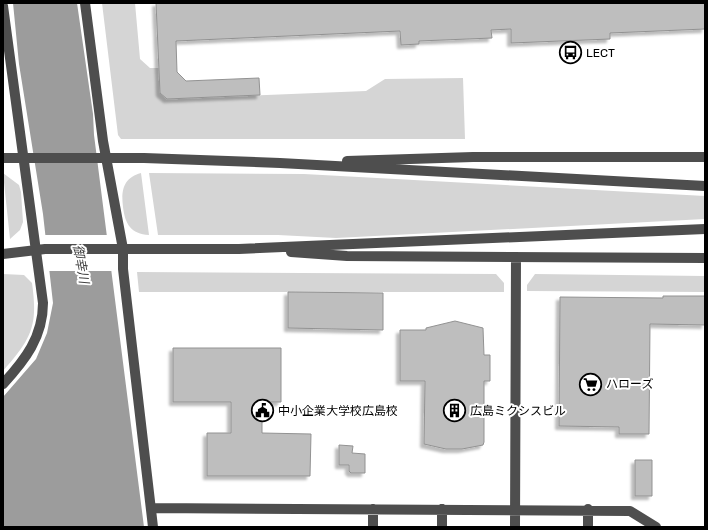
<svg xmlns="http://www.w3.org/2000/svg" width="708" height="530" viewBox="0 0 708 530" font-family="Rubik,'Noto Sans JP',sans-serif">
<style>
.green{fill:#d5d5d5}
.water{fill:#9c9c9c}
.pier{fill:#fff}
.building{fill:#bebebe;stroke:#929292;filter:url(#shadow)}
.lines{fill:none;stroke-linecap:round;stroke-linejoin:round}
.minor{stroke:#4e4e4e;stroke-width:10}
.labels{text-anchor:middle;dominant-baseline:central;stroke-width:4;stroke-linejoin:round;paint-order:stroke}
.poi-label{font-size:12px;fill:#000;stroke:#fff;text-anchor:start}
.water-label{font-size:13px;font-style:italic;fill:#3d3d3d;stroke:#fff}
</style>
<defs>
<filter id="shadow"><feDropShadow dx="-3.5" dy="3.5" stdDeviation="1" flood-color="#0004"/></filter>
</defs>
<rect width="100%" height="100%" fill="#fff"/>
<!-- green -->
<path class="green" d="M 102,3 L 135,3 L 140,59 L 150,68 L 159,68 L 167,99 L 366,91 L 385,79 L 463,78 L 465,139 L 121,139 L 118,135 Z
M 3,173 L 19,185 L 21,192 L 23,222 L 20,230 L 10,239 Z
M 141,173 L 149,235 C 131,234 125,224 123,207 C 121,191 123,178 141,173 Z
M 149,173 L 304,174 L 705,196 L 705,219 L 336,238 L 278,235 L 158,235 Z
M 137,272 L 496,274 L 504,283 L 504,292 L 139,292 Z
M 3,274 L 24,275 L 32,283 C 38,326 32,338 3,371 Z
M 535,274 L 705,276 L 705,292 L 527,291 L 527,285 Z"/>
<!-- water -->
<path class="water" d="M 13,3 L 77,3 L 93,114 L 94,135 L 144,527 L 3,527 L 3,397 L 36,359 L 47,333 L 53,303 L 43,214 L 19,64 Z"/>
<!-- pier -->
<path class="pier" d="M 44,235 L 108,235 L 112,271 L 48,271 Z"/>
<!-- building -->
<path class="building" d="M 156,3 L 705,3 L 705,29 L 610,33 L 610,39 L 511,43 L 511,29 L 491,30 L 492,38 L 419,41 L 419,44 L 401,45 L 400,31 L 176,41 L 177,72 L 186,81 L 259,78 L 260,95 L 167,99 L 160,93 Z
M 288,292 L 383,293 L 383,330 L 288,328 Z
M 663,296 L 705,296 L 705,325 L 650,324 L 649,434 L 619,434 L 619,427 L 559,426 L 560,297 L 663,298 Z
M 455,321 L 483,328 L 484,355 L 490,355 L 490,381 L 484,381 L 484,442 L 483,445 L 462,449 L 446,449 L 424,444 L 425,381 L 400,381 L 400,330 L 426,330 L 426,328 Z
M 173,348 L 281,348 L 281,402 L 262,402 L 262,433 L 311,434 L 310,476 L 207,476 L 207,433 L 231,433 L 231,402 L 173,402 Z
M 339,445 L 353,446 L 352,453 L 365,454 L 365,473 L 351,473 L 349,471 L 349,465 L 339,465 Z
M 635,460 L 652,460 L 652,496 L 635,496 Z"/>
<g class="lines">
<!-- minor -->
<path class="minor" d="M 85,3 L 103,141 L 123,249 L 123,269 L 153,527
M 3,6 L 43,303 C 43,337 25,360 3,384
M 3,158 L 144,158 L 280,163 L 705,186
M 347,161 L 473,157 L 705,157
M 291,252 L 347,256 L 705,258
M 3,254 L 45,249 L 239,249 L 705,229
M 151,508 L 630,511 L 656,527
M 373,527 L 373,509
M 442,527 L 442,509
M 515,527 L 516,257
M 588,527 L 588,509"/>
</g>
<!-- icons -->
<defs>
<symbol id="bus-ring" viewBox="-11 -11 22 22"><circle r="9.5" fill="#fff" stroke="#000" stroke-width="1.5"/><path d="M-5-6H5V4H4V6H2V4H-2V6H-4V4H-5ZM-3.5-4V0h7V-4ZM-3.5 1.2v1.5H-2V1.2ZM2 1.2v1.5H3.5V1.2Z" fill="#000"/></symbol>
<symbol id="supermarket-ring" viewBox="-11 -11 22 22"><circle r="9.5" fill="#fff" stroke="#000" stroke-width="1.5"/><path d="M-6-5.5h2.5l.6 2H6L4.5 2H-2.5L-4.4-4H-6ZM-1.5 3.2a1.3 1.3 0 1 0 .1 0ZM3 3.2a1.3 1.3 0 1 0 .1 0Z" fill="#000"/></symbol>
<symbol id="civic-ring" viewBox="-11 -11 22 22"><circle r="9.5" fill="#fff" stroke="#000" stroke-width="1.5"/><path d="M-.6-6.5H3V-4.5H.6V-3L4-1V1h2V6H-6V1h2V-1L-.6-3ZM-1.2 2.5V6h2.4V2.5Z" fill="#000"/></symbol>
<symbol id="building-ring" viewBox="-11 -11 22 22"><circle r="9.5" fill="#fff" stroke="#000" stroke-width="1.5"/><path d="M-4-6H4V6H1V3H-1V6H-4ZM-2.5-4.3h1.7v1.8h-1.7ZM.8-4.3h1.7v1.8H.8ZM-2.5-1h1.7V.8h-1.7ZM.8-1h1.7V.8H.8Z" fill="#000"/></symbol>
</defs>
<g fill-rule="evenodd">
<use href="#bus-ring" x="558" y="40" width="25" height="25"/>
<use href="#supermarket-ring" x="578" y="372" width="25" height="25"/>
<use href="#civic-ring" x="250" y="398" width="25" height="25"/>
<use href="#building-ring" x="442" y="398" width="25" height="25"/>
</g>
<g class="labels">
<!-- poi labels -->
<g class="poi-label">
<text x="586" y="53">LECT</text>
<text x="606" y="384">ハローズ</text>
<text x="278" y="411">中小企業大学校広島校</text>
<text x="470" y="411">広島ミクシスビル</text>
</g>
<!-- water labels -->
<g class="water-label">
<text transform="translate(81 264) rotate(80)">御幸川</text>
</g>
</g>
<!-- border -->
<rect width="708" height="530" fill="none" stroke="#000000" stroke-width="8"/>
</svg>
